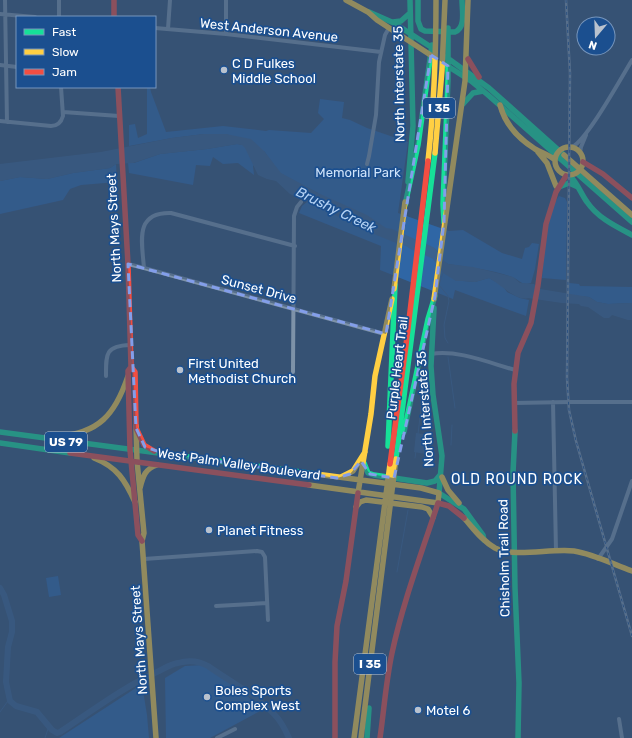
<svg xmlns="http://www.w3.org/2000/svg" width="632" height="738" viewBox="0 0 632 738" font-family="Rubik,sans-serif">
<style>
.green{fill:#2f66a5}
.water{fill:#3b618d}
.lines{fill:none;stroke-linecap:round;stroke-linejoin:round}
.stream{stroke:#3b618d;stroke-width:1}
.river{stroke:#3b618d;stroke-width:6}
.street{stroke:#7d92a8;stroke-width:4}
.fast{stroke:#16e098;stroke-width:5.5}
.slow{stroke:#ffcf43;stroke-width:5.5}
.jam{stroke:#f24e42;stroke-width:5.5}
.rail-casing{stroke:#7e92a7;stroke-width:2.5}
.rail{stroke:#1b4f8f;stroke-width:1;stroke-dasharray:3;stroke-linecap:butt}
.marked{fill:none;stroke:#839eea;stroke-width:3;stroke-dasharray:8 5;stroke-linejoin:round}
.poi-dot{fill:#b9c2ce;stroke:#1b4f8f;stroke-width:1.5}
.labels{text-anchor:middle;dominant-baseline:central;stroke-width:3.5;stroke-linejoin:round;paint-order:stroke}
.shield{fill:#1b4f8f;stroke:#bbcadd;stroke-width:1}
.shield-label{font-size:12px;font-weight:bold;fill:#fff}
.street-label{font-size:13px;fill:#fff;stroke:#1b4f8f}
.poi-label{font-size:13px;fill:#fff;stroke:#1b4f8f;text-anchor:start}
.park-label{font-size:13px;fill:#cfe3fa;stroke:#1b4f8f}
.water-label{font-size:14px;font-style:italic;fill:#b5d3f5;stroke:#1b4f8f}
.neighbourhood-label{font-size:14px;letter-spacing:1px;fill:#fff;stroke:#1b4f8f}
</style>
<rect width="100%" height="100%" fill="#365274"/>
<!-- green -->
<path class="green" d="M 147,87 L 150,87 L 151,92 L 166,132 L 223,126 L 266,131 L 269,130 L 311,133 L 324,119 L 318,113 L 320,99 L 344,102 L 342,118 L 350,120 L 367,128 L 408,142 L 398,213 L 449,231 L 463,230 L 502,253 L 522,259 L 525,248 L 529,247 L 532,243 L 539,244 L 535,269 L 531,283 C 521,286 520,280 512,277 C 494,270 467,267 448,264 L 445,262 L 456,281 L 463,281 L 475,282 L 489,278 L 503,286 L 507,292 L 520,298 L 529,300 L 526,316 L 455,290 L 453,299 L 380,270 L 381,246 L 299,213 L 302,206 L 318,193 L 280,173 L 264,151 L 253,166 L 254,175 L 238,163 L 223,164 L 213,157 L 210,166 L 196,165 L 193,185 L 129,173 L 128,162 L 134,163 L 160,154 L 207,149 L 237,144 L 242,145 L 256,144 L 226,134 L 204,134 L 172,138 L 129,146 L 129,125 L 135,124 L 138,138 L 147,134 Z
M 116,164 L 117,182 L 81,185 L 70,189 L 63,200 L 0,214 L 0,181 L 20,177 L 47,179 L 73,173 L 110,168 Z
M 559,196 L 565,198 L 567,202 L 566,280 L 542,278 C 544,257 546,213 559,196 Z
M 569,283 L 579,284 L 580,286 L 632,287 L 632,303 L 608,304 L 597,302 L 589,297 L 569,295 Z
M 58,576 L 61,595 L 49,597 L 46,578 Z
M 204,665 C 225,677 245,692 262,710 L 210,738 L 166,738 L 165,678 L 185,666 Z
M 142,684 L 147,715 L 149,738 L 59,738 Z"/>
<!-- water -->
<path class="water" d="M 204,134 L 226,134 L 251,139 L 264,151 L 281,173 L 318,193 L 367,215 L 386,228 L 392,229 L 433,247 C 440,251 441,260 448,264 L 473,267 L 513,277 L 520,283 L 534,284 L 540,289 L 589,297 L 597,302 L 608,304 L 632,303 L 632,320 L 628,320 L 612,315 L 609,318 L 604,318 L 588,307 L 581,306 L 579,304 L 562,303 L 528,298 C 517,302 499,283 489,278 L 475,282 L 463,281 L 456,281 L 443,273 L 433,259 L 417,251 L 412,250 L 406,246 L 396,243 L 354,226 L 350,222 L 290,194 L 276,181 L 267,179 L 258,175 L 245,148 L 242,145 L 237,144 L 207,149 L 160,154 L 133,163 L 116,164 L 110,168 L 73,173 L 47,179 L 20,177 L 0,181 L 0,164 L 101,152 L 172,138 Z
M 416,433 L 429,435 L 426,454 L 414,452 Z"/>
<g class="lines">
<!-- stream -->
<path class="stream" d="M 441,278 L 443,273
M 441,279 L 439,285 L 448,296 L 449,301 L 444,325 L 445,338 L 448,343
M 448,357 L 455,408
M 418,434 L 424,383
M 451,445 L 452,425
M 415,458 L 416,451
M 397,572 L 408,510
M 0,712 L 10,698
M 45,738 L 49,726"/>
<!-- river -->
<path class="river" d="M 0,588 L 4,595 L 12,621 L 12,632 L 8,647 L 6,682 L 10,701 L 16,706 L 37,712 L 52,730 L 57,733 L 60,732 C 92,711 123,687 159,671 C 165,668 171,664 178,663 C 188,660 199,661 208,666 C 229,681 256,695 274,714 C 281,721 285,729 289,738"/>
<!-- street -->
<path class="street" d="M 5,0 L 7,122
M 0,14 L 35,17
M 59,17 L 59,0
M 155,28 L 226,34 L 381,52
M 168,29 L 170,0
M 226,34 L 226,0
M 0,65 L 17,67
M 63,112 L 119,116
M 0,121 L 51,126 C 57,126 61,123 63,116 L 61,87
M 572,147 C 587,140 621,78 632,60
M 580,153 L 581,147 L 586,135
M 367,164 L 369,156 L 376,115 L 379,62 L 385,35 L 389,28
M 128,264 L 144,268 L 385,334
M 144,268 C 142,242 134,212 171,213 L 295,246
M 431,354 C 456,349 490,363 515,370
M 293,372 L 294,216 L 297,207 L 301,202
M 106,376 C 106,354 105,346 130,345
M 553,402 L 556,551
M 514,403 L 569,402 L 632,402
M 144,559 L 257,551 L 262,552 L 265,557 L 268,620
M 598,559 L 612,539 L 632,481
M 216,606 L 267,603
M 619,719 L 622,738
M 217,738 L 235,729"/>
<!-- fast -->
<path class="fast" d="M 418,0 L 418,21 L 421,29 L 425,31 L 455,32 C 466,28 462,10 462,0
M 369,12 L 394,23 L 434,49
M 393,22 L 401,21 L 410,13
M 446,57 L 489,88 L 564,155
M 446,65 L 471,81 L 488,95 L 632,222
M 463,104 L 473,93 L 483,91
M 570,176 C 578,184 581,194 587,202 C 598,218 615,226 632,235
M 408,182 L 413,126 L 410,0
M 559,187 L 569,183 L 578,187
M 405,205 L 418,145 L 432,45
M 444,222 L 443,204 L 448,80 L 448,28
M 434,308 L 431,366 L 433,395 L 442,456 L 439,493 L 464,509 L 483,535 L 484,540
M 515,431 L 513,473 L 515,588 L 519,683 L 518,738
M 0,432 L 316,474
M 404,432 L 428,319 L 435,296
M 0,443 L 70,453
M 388,446 L 395,285
M 396,459 L 435,153
M 364,463 L 368,473 L 374,475 L 427,483 L 435,481 L 440,475
M 367,738 L 369,708"/>
<!-- slow -->
<path class="slow" d="M 346,0 L 368,12 L 377,20 L 432,56
M 500,105 C 505,124 519,139 535,149 C 542,153 549,155 555,160
M555 161a14 14 0 1 1 28 0a14 14 0 1 1-28 0Z
M 538,152 L 547,163 L 556,186
M 435,153 L 442,70 L 445,0
M 564,155 L 632,215
M 428,161 C 434,107 436,54 436,0
M 394,289 L 405,202
M 434,299 L 465,81 L 468,0
M 136,426 L 137,461 L 144,533 L 142,541 L 156,738
M 57,437 C 99,433 115,415 128,376
M 94,458 C 117,467 125,480 135,502
M 341,477 L 353,471 L 365,452
M 442,477 L 448,490 L 459,503
M 309,485 L 438,503 L 439,493 L 421,488 L 316,474
M 140,488 C 143,476 145,469 157,465
M 358,493 L 371,414 L 375,376 L 392,299
M 356,507 L 360,502 L 366,500 L 422,507 L 428,509 L 433,517
M 464,518 C 473,528 482,541 495,548 C 515,558 551,548 574,551 C 593,554 613,564 632,571
M 354,738 L 390,464
M 361,738 L 396,459"/>
<!-- jam -->
<path class="jam" d="M 114,0 L 114,17
M 468,59 L 479,77
M 118,87 L 128,264 L 131,367 L 135,372 L 136,426
M 583,162 L 603,174 L 632,198
M 131,367 L 128,371 L 130,450 L 138,535 L 142,541
M 136,428 L 144,445 L 154,451
M 515,431 L 514,384 L 518,353 L 531,323 L 538,285 L 546,224 L 556,192 L 566,176
M 70,453 L 309,485
M 390,464 L 406,345 L 428,161
M 335,738 L 335,662 L 337,626 L 346,581 L 358,493
M 380,738 C 384,710 386,681 392,653 C 403,602 422,552 438,503 L 449,506 L 464,518"/>
<defs>
<path id="rail" d="M 566,0 L 570,73 L 567,378 L 569,410 L 576,441 L 632,636"/>
</defs>
<!-- rail casing -->
<use href="#rail" class="rail-casing"/>
<!-- rail -->
<use href="#rail" class="rail"/>
</g>
<!-- marked area -->
<path d="M0 0H632V738H0ZM 431,55 L 448,66 L 444,222 L 435,296 L 394,478 L 370,474 L 361,461 L 350,474 L 337,478 L 166,454 L 145,447 L 136,428 L 128,264 L 386,334 Z" fill="#365274" fill-opacity=".55" fill-rule="evenodd"/>
<path class="marked" d="M 431,55 L 448,66 L 444,222 L 435,296 L 394,478 L 370,474 L 361,461 L 350,474 L 337,478 L 166,454 L 145,447 L 136,428 L 128,264 L 386,334 Z"/>
<!-- markers -->
<g class="poi-dot">
<circle cx="224" cy="70" r="4"/>
<circle cx="180" cy="370" r="4"/>
<circle cx="209" cy="530" r="4"/>
<circle cx="207" cy="697" r="4"/>
<circle cx="418" cy="710" r="4"/>
</g>
<g class="labels">
<!-- shield labels -->
<g class="shield">
<rect x="423" y="98" width="32" height="20" rx="3"/>
<rect x="45" y="432" width="42" height="20" rx="3"/>
<rect x="354" y="654" width="32" height="20" rx="3"/>
</g>
<g class="shield-label">
<text x="439" y="108">I 35</text>
<text x="66" y="442">US 79</text>
<text x="370" y="664">I 35</text>
</g>
<!-- street labels -->
<g class="street-label">
<text transform="translate(269 30) rotate(6)">West Anderson Avenue</text>
<text transform="translate(399 84) rotate(-91)">North Interstate 35</text>
<text transform="translate(114 228) rotate(-93)">North Mays Street</text>
<text transform="translate(259 289) rotate(15)">Sunset Drive</text>
<text transform="translate(397 368) rotate(-83)">Purple Heart Trail</text>
<text transform="translate(425 409) rotate(-94)">North Interstate 35</text>
<text transform="translate(239 464) rotate(8)">West Palm Valley Boulevard</text>
<text transform="translate(504 558) rotate(-91)">Chisholm Trail Road</text>
<text transform="translate(139 640) rotate(-94)">North Mays Street</text>
</g>
<!-- poi labels -->
<g class="poi-label">
<text x="232" y="63">C D Fulkes<tspan x="232" dy="15">Middle School</tspan></text>
<text x="188" y="363">First United<tspan x="188" dy="15">Methodist Church</tspan></text>
<text x="217" y="530">Planet Fitness</text>
<text x="215" y="690">Boles Sports<tspan x="215" dy="15">Complex West</tspan></text>
<text x="426" y="710">Motel 6</text>
</g>
<!-- park labels -->
<g class="park-label">
<text x="358" y="172">Memorial Park</text>
</g>
<!-- water labels -->
<g class="water-label">
<text transform="translate(336 210) rotate(26)">Brushy Creek</text>
</g>
<!-- neighbourhood labels -->
<g class="neighbourhood-label">
<text x="517" y="479">OLD ROUND ROCK</text>
</g>
</g>
<!-- legend -->
<rect x="16" y="16" width="140" height="72" fill="#1b4f8f" stroke="#7695bc"/>
<rect x="24" y="29" width="20" height="6" fill="#16e098" stroke="#7695bc"/>
<text x="52" y="36" font-size="12" fill="#ffffff">Fast</text>
<rect x="24" y="49" width="20" height="6" fill="#ffcf43" stroke="#7695bc"/>
<text x="52" y="56" font-size="12" fill="#ffffff">Slow</text>
<rect x="24" y="69" width="20" height="6" fill="#f24e42" stroke="#7695bc"/>
<text x="52" y="76" font-size="12" fill="#ffffff">Jam</text>
<!-- north arrow -->
<g transform="translate(596 36) rotate(199)"><circle r="19" fill="#1b4f8f" stroke="#7695bc"/>
<path d="M0-3L7 15L0 10L-7 15Z" fill="#b9c2ce"/>
<text y="-6" font-size="11" font-weight="bold" text-anchor="middle" fill="#ffffff">N</text>
</g>
</svg>
